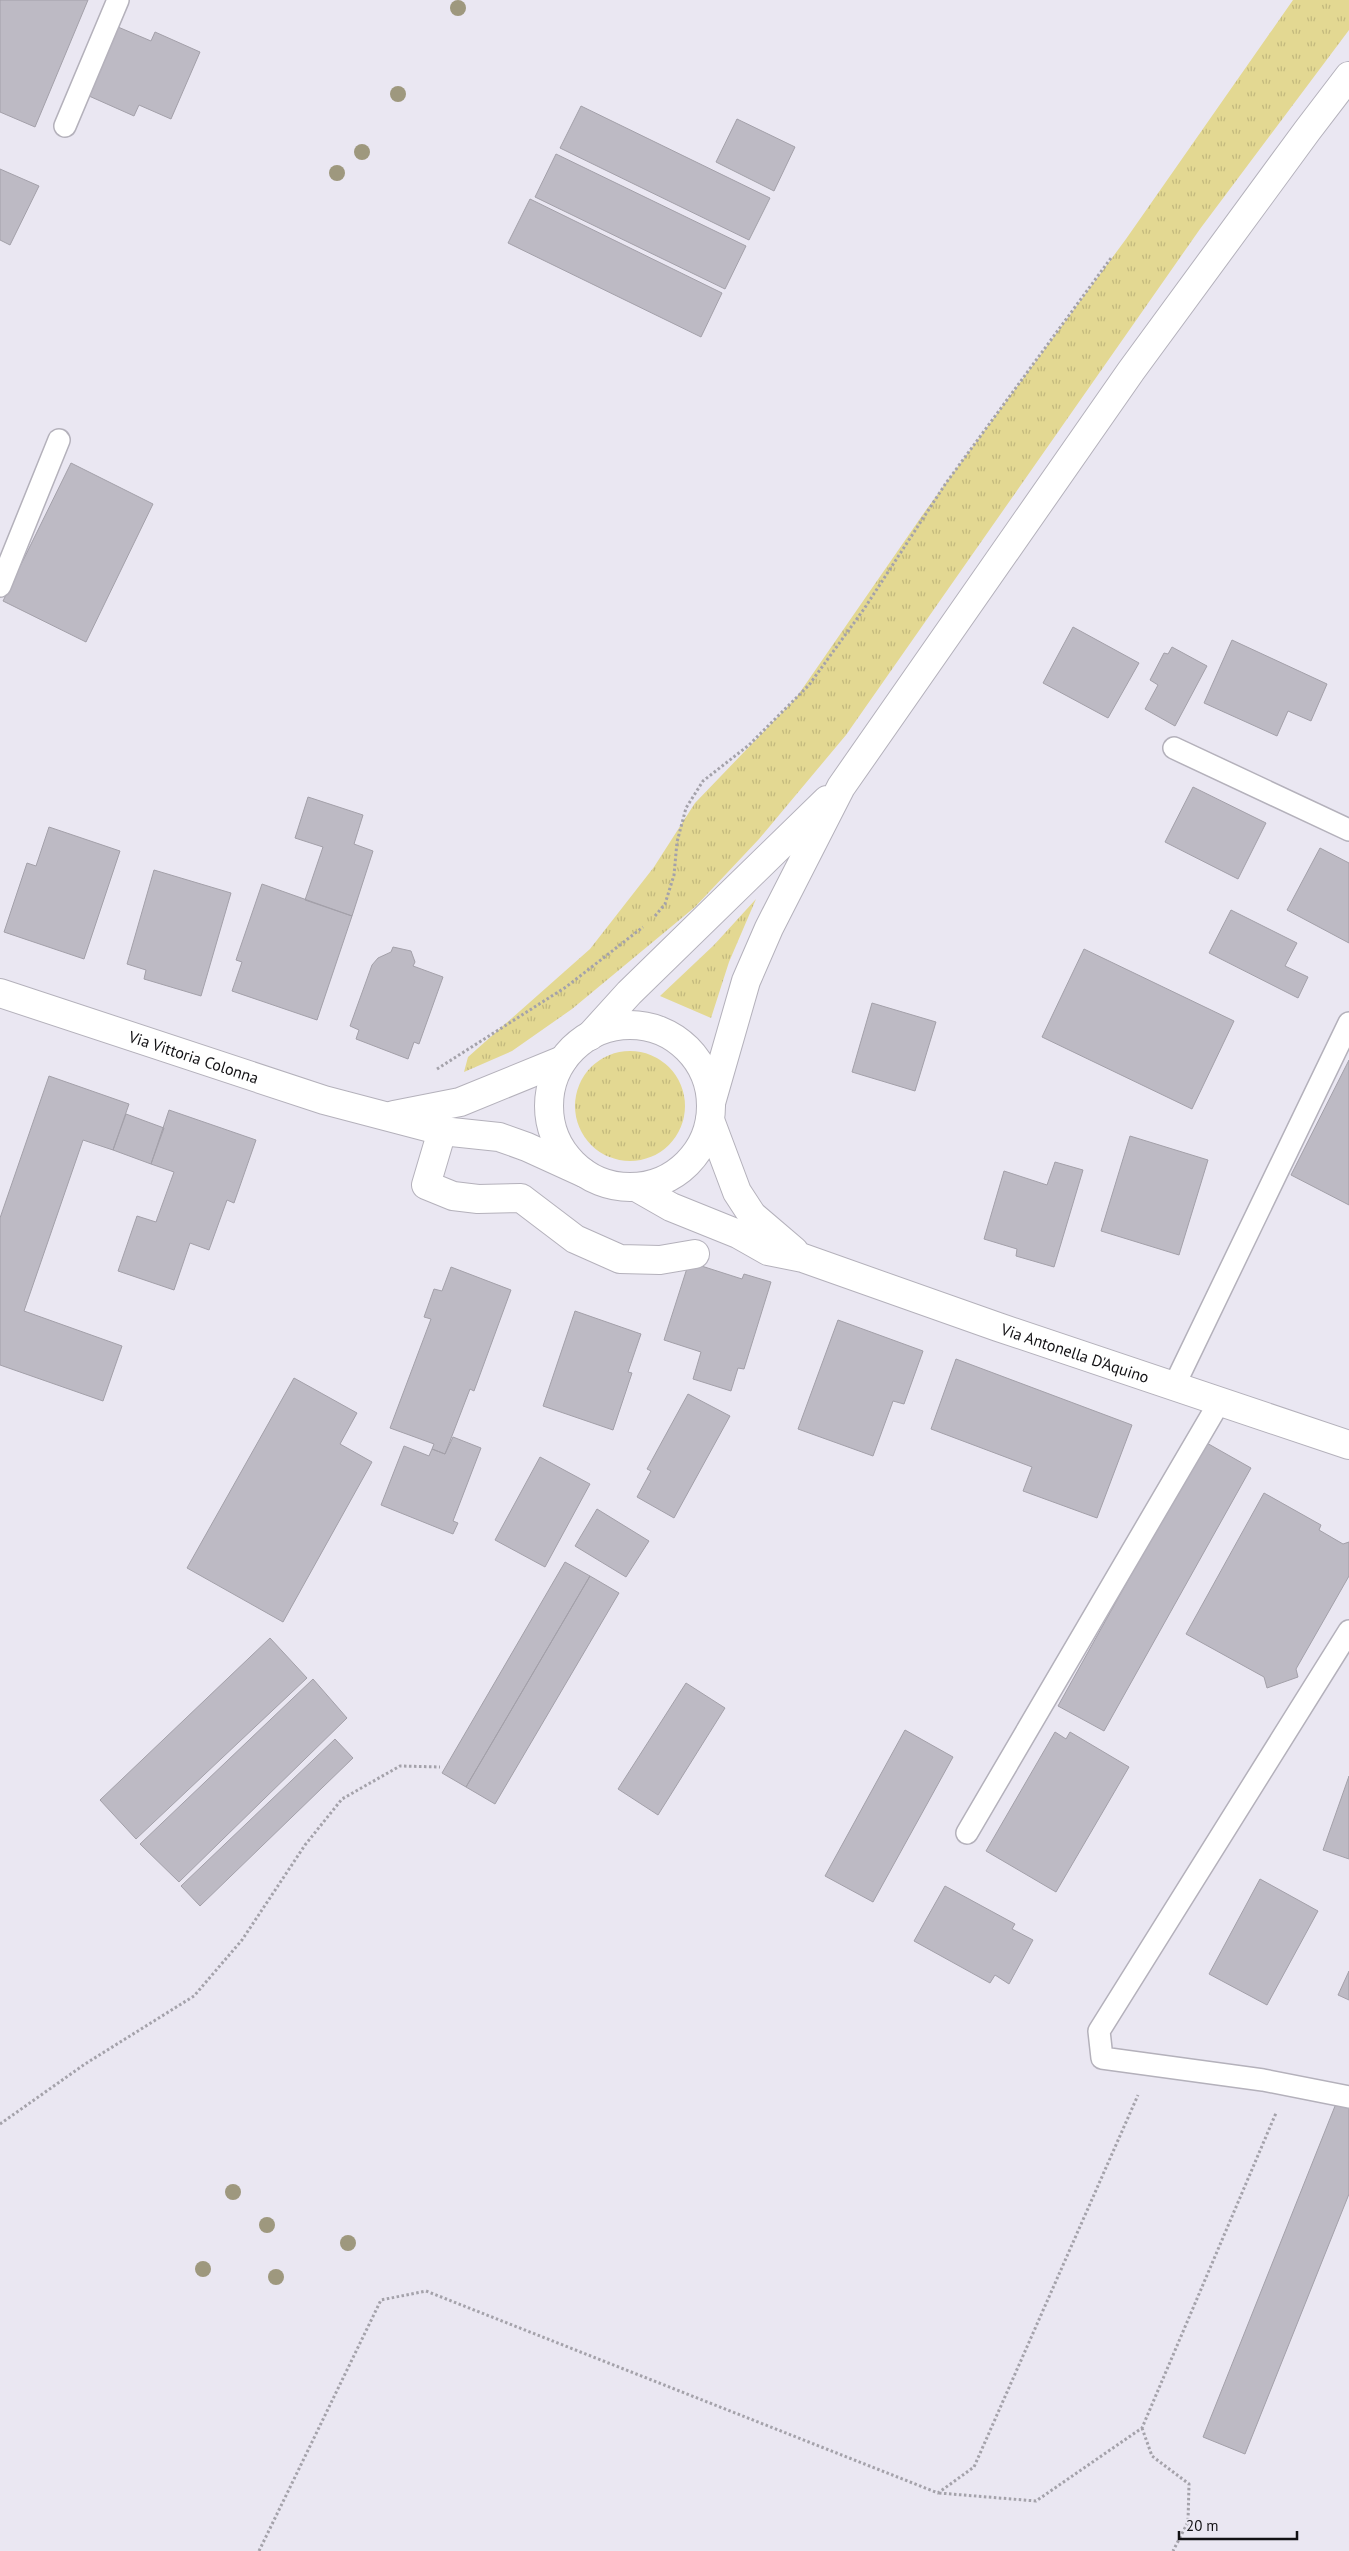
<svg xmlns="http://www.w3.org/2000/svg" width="1349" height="2551" viewBox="0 0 1349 2551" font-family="'PT Sans',sans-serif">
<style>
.grass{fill:url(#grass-tufts)}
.building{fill:#bdbac4;stroke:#a3a0a9}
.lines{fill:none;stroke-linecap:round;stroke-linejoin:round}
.service-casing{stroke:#b4b1bb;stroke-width:24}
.minor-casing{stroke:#b4b1bb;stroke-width:30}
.primary-casing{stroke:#b4b1bb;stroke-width:30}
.trunk-casing{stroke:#b4b1bb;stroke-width:30}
.path{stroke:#a4a2aa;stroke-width:3;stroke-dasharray:2.5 2.5;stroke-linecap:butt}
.service{stroke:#fff;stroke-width:21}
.minor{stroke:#fff;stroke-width:28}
.primary{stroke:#fff;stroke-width:28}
.trunk{stroke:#fff;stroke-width:28}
.tree{fill:#9e987e}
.labels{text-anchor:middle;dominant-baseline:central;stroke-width:4.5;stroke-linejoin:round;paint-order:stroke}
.street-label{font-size:16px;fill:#121114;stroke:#eae7f2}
</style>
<defs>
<pattern id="grass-tufts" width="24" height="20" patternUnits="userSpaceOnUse" patternTransform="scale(1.25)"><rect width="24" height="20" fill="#e3d892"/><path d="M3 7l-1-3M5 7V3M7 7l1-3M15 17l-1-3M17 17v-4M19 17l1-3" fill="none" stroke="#c2b87d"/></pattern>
</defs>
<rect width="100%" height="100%" fill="#eae7f2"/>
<!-- grass -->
<path class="grass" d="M 1293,0 L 1349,0 L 1349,30 L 1200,229 L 846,735 L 759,839 L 695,907 L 572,1009 L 512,1051 L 464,1072 L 468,1057 L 590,949 L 654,867 L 695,803 L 796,698 L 926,510 L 1126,239 Z
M 756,899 L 729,962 L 711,1018 L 660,996 L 714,945 Z
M575 1106a55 55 0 1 1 110 0a55 55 0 1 1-110 0Z"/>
<!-- building -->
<path class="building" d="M 0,0 L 88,0 L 35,127 L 0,112 Z
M 118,27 L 151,41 L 155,32 L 200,52 L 171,119 L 139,105 L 134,116 L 89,96 Z
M 581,106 L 770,198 L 749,240 L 560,148 Z
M 737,119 L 795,147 L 774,191 L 716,162 Z
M 556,154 L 746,246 L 725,289 L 535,197 Z
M 0,169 L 39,186 L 10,245 L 0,240 Z
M 530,199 L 722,293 L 701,337 L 508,243 Z
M 71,463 L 153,504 L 86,642 L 3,601 Z
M 1073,627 L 1139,663 L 1108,718 L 1043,683 Z
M 1232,640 L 1327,684 L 1311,721 L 1288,711 L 1277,736 L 1204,703 Z
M 1172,647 L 1207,666 L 1175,726 L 1145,709 L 1158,685 L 1150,680 L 1164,653 L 1168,654 Z
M 1193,787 L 1266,823 L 1238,879 L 1165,842 Z
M 308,797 L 363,815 L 354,844 L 373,851 L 352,916 L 305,900 L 323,847 L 295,838 Z
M 49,827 L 120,851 L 84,959 L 4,932 L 27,863 L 36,866 Z
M 1320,848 L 1349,863 L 1349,943 L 1287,910 Z
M 154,870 L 231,893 L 201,996 L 144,979 L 146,970 L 127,964 Z
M 262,884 L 352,916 L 317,1020 L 232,991 L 242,962 L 236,960 Z
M 1231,910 L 1297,943 L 1285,966 L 1308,977 L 1298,998 L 1209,953 Z
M 393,947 L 411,951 L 415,962 L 413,966 L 443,977 L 419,1044 L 414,1042 L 408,1059 L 356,1039 L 359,1030 L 350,1026 L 372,965 L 378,958 L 391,952 Z
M 1084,949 L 1234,1021 L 1192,1109 L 1042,1037 Z
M 872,1003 L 936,1022 L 915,1091 L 852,1072 Z
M 1349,1060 L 1349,1205 L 1291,1175 Z
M 49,1076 L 129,1104 L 113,1150 L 83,1140 L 24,1311 L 122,1346 L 103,1401 L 0,1365 L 0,1218 Z
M 169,1110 L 256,1140 L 234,1203 L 227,1200 L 209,1250 L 190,1243 L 174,1290 L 118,1271 L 137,1216 L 156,1222 L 174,1172 L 151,1164 Z
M 126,1114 L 164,1128 L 151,1164 L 113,1150 Z
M 1130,1136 L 1208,1160 L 1179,1255 L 1101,1231 Z
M 1055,1162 L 1083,1170 L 1054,1267 L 1016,1256 L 1017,1249 L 984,1239 L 1004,1171 L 1047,1185 Z
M 689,1262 L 742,1279 L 744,1274 L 771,1282 L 744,1369 L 738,1368 L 731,1391 L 693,1379 L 701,1352 L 664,1340 Z
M 451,1267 L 511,1290 L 474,1391 L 470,1389 L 445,1454 L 432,1449 L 434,1444 L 390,1428 L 431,1319 L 424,1317 L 434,1289 L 442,1291 Z
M 575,1311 L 641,1334 L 628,1372 L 632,1373 L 613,1430 L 543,1406 Z
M 838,1320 L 923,1351 L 904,1404 L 893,1401 L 873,1456 L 798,1429 Z
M 956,1359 L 1132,1425 L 1097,1518 L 1023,1491 L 1032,1467 L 931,1429 Z
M 294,1378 L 357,1413 L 340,1444 L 372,1462 L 283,1622 L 187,1568 Z
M 688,1394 L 730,1416 L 674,1518 L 637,1497 L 651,1471 L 647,1469 Z
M 453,1437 L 481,1448 L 453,1521 L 458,1523 L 453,1534 L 381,1505 L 404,1446 L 429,1456 L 432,1449 L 445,1454 Z
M 1205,1442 L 1251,1468 L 1104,1731 L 1058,1706 Z
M 540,1457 L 590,1484 L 545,1567 L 495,1540 Z
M 1264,1493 L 1321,1525 L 1319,1530 L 1343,1544 L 1349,1542 L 1349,1576 L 1296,1669 L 1298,1677 L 1267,1688 L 1264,1677 L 1186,1634 Z
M 597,1509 L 649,1541 L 626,1577 L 575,1546 Z
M 565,1562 L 590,1576 L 466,1787 L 442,1773 Z
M 590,1576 L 619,1593 L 495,1804 L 466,1787 Z
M 270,1638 L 307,1678 L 136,1839 L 100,1800 Z
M 313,1679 L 347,1718 L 179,1882 L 140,1844 Z
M 686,1683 L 725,1708 L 658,1815 L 618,1789 Z
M 905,1730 L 953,1757 L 873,1902 L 825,1876 Z
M 1055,1732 L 1066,1739 L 1070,1732 L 1129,1767 L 1056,1892 L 986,1851 Z
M 335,1739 L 353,1758 L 200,1906 L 181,1886 Z
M 1349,1776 L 1349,1859 L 1323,1850 Z
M 1260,1879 L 1318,1911 L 1267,2005 L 1209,1974 Z
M 945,1886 L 1015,1924 L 1012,1929 L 1033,1940 L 1009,1984 L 995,1975 L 990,1983 L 914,1941 Z
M 1349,1971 L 1349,2000 L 1338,1995 Z
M 1339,2096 L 1349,2100 L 1349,2194 L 1245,2454 L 1203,2437 Z"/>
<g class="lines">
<defs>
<path id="service" d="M 65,126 L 118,0
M 0,586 L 59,440
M 1174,748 L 1349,830
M 1174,1386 L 1349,1023
M 1349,1631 L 1099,2031 L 1102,2058 L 1263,2080 L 1349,2097
M 967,1833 L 1220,1401"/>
<path id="minor" d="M 442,1131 L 426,1185 L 453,1196 L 478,1199 L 521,1198 L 575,1239 L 620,1259 L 660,1260 L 695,1254"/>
<g id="primary">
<path id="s1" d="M 0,993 L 324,1100 L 442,1131 L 499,1137 L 527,1147 L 584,1173"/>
<circle cx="630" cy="1106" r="81"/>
<path d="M 394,1115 L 460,1102 L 563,1060"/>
<path d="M 710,1120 L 737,1192 L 752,1215 L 794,1251"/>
<path id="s2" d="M 636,1187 L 671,1207 L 738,1234 L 768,1251 L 803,1258 L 998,1327 L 1349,1445"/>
</g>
<path id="trunk" d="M 590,1036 L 629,993 L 827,800
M 711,1103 L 746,981 L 769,928 L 841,787 L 1131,371 L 1307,131 L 1349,76"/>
</defs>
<!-- service casing -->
<use href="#service" class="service-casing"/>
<!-- minor casing -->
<use href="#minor" class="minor-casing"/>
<!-- primary casing -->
<use href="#primary" class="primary-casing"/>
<!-- trunk casing -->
<use href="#trunk" class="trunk-casing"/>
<!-- path -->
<path class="path" d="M 655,916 L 665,904 L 674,875 L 677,842 L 686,808 L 703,781 L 749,745 L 809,685 L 864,609 L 946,483 L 1111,258
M 437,1069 L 566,987 L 643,927
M 0,2124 L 85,2064 L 194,1996 L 242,1940 L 305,1845 L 342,1799 L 400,1766 L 440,1767
M 1142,2428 L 1152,2456 L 1189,2484 L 1188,2522 L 1173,2551
M 939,2493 L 1036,2501 L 1142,2428 L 1276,2113
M 259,2551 L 381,2300 L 426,2291 L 938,2493 L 974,2467 L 1138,2095"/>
<!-- service -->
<use href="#service" class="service"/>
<!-- minor -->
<use href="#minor" class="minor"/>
<!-- primary -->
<use href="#primary" class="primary"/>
<!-- trunk -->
<use href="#trunk" class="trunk"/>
</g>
<!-- trees -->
<g class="tree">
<circle cx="458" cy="8" r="8"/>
<circle cx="398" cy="94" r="8"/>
<circle cx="362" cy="152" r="8"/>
<circle cx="337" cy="173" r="8"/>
<circle cx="233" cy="2192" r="8"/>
<circle cx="267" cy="2225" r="8"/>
<circle cx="348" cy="2243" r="8"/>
<circle cx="203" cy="2269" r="8"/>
<circle cx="276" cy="2277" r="8"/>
</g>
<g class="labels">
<!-- street labels -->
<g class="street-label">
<text stroke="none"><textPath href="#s1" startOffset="204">Via Vittoria Colonna</textPath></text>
<text stroke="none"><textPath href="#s2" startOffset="471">Via Antonella D'Aquino</textPath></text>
</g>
</g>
<!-- scale -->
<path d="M1179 2531v8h118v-8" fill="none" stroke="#121114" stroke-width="2.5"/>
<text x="1186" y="2531" font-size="15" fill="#121114" stroke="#eae7f2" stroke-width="4" paint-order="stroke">20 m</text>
</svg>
